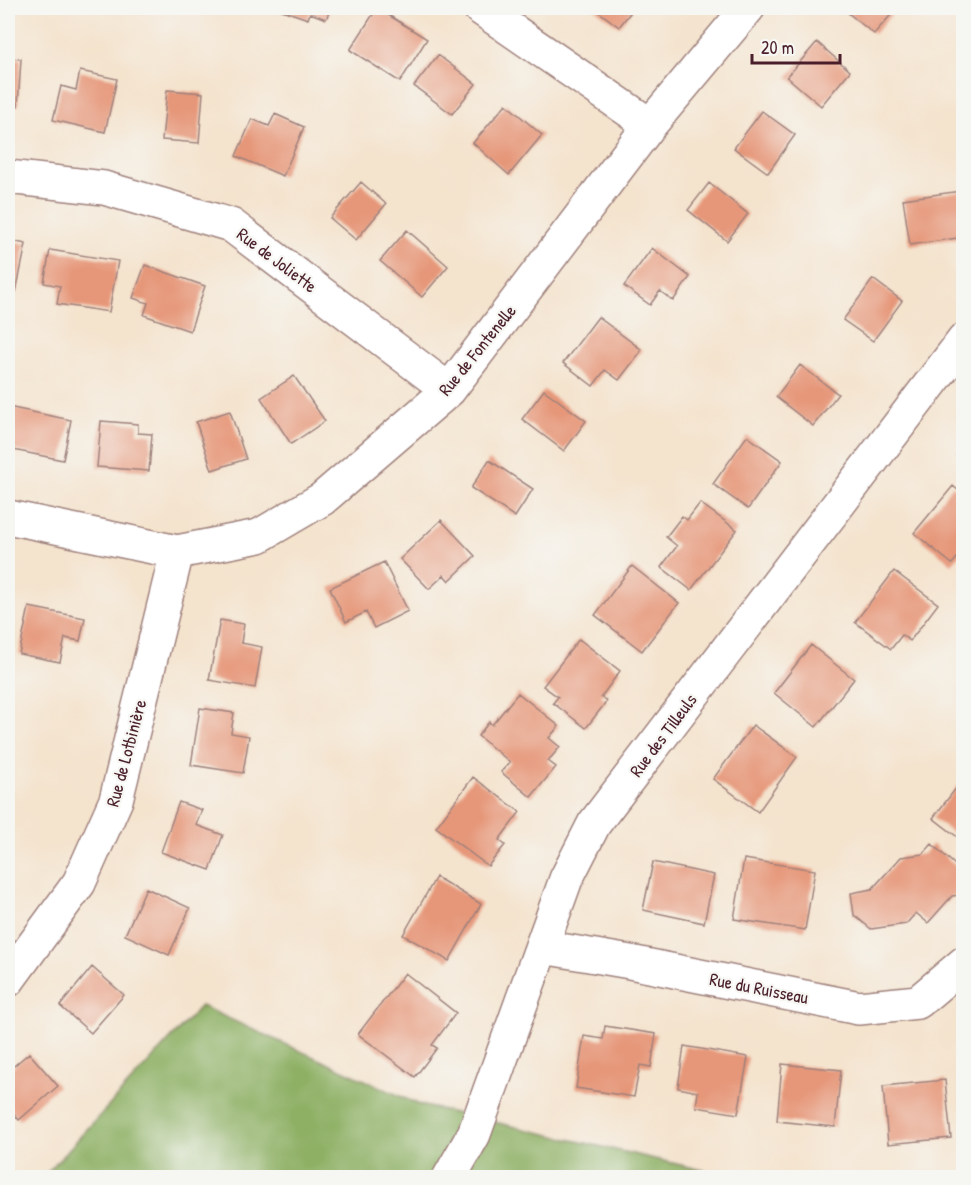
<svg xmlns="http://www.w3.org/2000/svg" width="971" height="1185" viewBox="0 0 971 1185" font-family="'Patrick Hand',sans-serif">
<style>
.forest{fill:#8eb065;stroke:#6c6848;stroke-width:1.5}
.building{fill:#e69779}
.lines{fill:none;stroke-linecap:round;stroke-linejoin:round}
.street-casing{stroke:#9f817c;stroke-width:36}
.street{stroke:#fff;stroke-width:33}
.labels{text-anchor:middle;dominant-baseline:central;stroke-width:4.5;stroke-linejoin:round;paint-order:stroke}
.street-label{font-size:18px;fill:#4a1f2b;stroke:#f6f6f2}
</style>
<rect width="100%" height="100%" fill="#f6f6f2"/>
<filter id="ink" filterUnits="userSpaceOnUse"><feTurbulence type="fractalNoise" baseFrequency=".0167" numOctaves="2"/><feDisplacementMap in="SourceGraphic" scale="12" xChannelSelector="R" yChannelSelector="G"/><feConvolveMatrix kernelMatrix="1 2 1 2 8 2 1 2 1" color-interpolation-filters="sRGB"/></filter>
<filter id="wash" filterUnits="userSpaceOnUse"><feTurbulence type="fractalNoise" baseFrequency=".008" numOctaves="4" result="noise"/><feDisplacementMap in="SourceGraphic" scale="24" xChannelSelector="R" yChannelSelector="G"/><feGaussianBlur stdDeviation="1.35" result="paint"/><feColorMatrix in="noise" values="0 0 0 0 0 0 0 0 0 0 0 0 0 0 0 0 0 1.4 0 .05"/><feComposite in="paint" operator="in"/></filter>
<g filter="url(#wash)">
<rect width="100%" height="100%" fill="#f4e3cd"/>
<!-- forest -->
<path class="forest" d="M 201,1006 L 420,1105 L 733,1177 L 42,1178 Z"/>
<g id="blocks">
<!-- building -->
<path class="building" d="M 276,8 L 331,8 L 326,19 L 310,13 L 308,19 Z
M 377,8 L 427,39 L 400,82 L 350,50 Z
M 594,8 L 634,8 L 619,27 Z
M 842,8 L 897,8 L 874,34 Z
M 817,42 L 850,71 L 821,106 L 787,77 Z
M 438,55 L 476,84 L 452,114 L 414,86 Z
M 8,58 L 21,59 L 18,106 L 8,105 Z
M 80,71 L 117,79 L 105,132 L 53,120 L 61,86 L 76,90 Z
M 167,90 L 203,93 L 199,143 L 162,140 Z
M 506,104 L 542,135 L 509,175 L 473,143 Z
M 762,111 L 795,135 L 768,173 L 734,148 Z
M 275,114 L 304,127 L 283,176 L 236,156 L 252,119 L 269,126 Z
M 361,182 L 386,204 L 356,240 L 330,218 Z
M 709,183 L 748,214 L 727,241 L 688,210 Z
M 961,191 L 964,237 L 910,245 L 903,199 Z
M 407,230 L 448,266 L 422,297 L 380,261 Z
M 8,240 L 26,244 L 16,292 L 8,290 Z
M 652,248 L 690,277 L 673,301 L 660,291 L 650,305 L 624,286 Z
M 50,250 L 118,261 L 109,312 L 57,304 L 60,286 L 44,283 Z
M 145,265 L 205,286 L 190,331 L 144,315 L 148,303 L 133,298 Z
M 873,279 L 902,301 L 873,341 L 843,320 Z
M 598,317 L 642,350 L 619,380 L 605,370 L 593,386 L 563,363 Z
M 800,365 L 838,394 L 813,426 L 776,397 Z
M 294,376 L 325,421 L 291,444 L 261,398 Z
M 544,390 L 586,421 L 564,451 L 522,419 Z
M 8,407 L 71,420 L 63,460 L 8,449 Z
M 230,411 L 246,459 L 212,470 L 196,422 Z
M 101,421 L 138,424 L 138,433 L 152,434 L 149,471 L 97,467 Z
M 747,436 L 782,461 L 748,509 L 713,484 Z
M 964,444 L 964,458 L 957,453 Z
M 489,460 L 533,489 L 515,517 L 471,488 Z
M 953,486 L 964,495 L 964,550 L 952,564 L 914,533 Z
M 700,503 L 737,530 L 691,590 L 661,567 L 677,546 L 666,537 L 682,516 L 687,520 Z
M 441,520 L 475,556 L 449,581 L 444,575 L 429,589 L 400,559 Z
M 384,562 L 408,611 L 374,628 L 366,612 L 346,622 L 330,588 Z
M 632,566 L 679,603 L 642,651 L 595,615 Z
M 894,571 L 938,604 L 910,641 L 902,635 L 891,649 L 855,622 Z
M 29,607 L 85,618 L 80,641 L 65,638 L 60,662 L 19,654 Z
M 220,620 L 244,624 L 241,643 L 262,647 L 255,688 L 209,680 Z
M 579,639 L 620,671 L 601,697 L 607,701 L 586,728 L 553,703 L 558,697 L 543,686 Z
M 811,645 L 854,679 L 816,727 L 774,693 Z
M 518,693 L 559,726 L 549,738 L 560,747 L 548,761 L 556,767 L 531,797 L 501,772 L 510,762 L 478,736 L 489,722 L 492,725 Z
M 200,708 L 234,713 L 231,733 L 249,736 L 243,773 L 191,765 Z
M 753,725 L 797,757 L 758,812 L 713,779 Z
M 473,777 L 520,812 L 499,840 L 505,845 L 488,866 L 436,827 Z
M 964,778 L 964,842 L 933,818 Z
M 179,802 L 202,810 L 196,825 L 223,835 L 210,870 L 161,852 Z
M 932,844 L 964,873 L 964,891 L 960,895 L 952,896 L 928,923 L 916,913 L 906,924 L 871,929 L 854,915 L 851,893 L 872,889 L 901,857 L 923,854 Z
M 744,859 L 815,870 L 805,930 L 734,919 Z
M 653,862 L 714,875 L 704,923 L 643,910 Z
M 436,877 L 481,904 L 449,961 L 403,935 Z
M 146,888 L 190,908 L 169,955 L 125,935 Z
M 92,967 L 124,995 L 91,1033 L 60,1006 Z
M 405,973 L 456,1013 L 432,1045 L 437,1048 L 415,1077 L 358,1034 Z
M 605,1026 L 656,1034 L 651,1067 L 640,1065 L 634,1097 L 576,1088 L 584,1036 L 603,1039 Z
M 684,1046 L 748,1057 L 738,1114 L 696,1107 L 698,1092 L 678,1088 Z
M 29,1053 L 58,1086 L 19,1120 L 8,1107 L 8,1071 Z
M 782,1064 L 841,1070 L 835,1127 L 777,1121 Z
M 945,1080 L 951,1138 L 888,1144 L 883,1086 Z"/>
</g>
</g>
<g filter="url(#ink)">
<use href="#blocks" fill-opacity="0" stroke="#9f817c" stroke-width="1.5"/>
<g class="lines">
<defs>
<path id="street" d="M 480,8 L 650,125
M 8,177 L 104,188 L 231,225 L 449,390
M 8,517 L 177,552 L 259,536 L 322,499 L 449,390 L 650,125 L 748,8
M 543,947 L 630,962 L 859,1008 L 918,1002 L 964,963
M 8,980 L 79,883 L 116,800 L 177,552
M 449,1178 L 474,1134 L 566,879 L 594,824 L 964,340"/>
</defs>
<!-- street casing -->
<use href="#street" class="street-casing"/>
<!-- street -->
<use href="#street" class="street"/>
</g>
</g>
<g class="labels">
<!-- street labels -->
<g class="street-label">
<text transform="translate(277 260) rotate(37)">Rue de Joliette</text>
<text transform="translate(477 350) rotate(-51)">Rue de Fontenelle</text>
<text transform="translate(663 735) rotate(-53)">Rue des Tilleuls</text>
<text transform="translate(126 753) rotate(-75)">Rue de Lotbinière</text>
<text transform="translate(759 988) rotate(11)">Rue du Ruisseau</text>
</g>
</g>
<!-- margin -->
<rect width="971" height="1185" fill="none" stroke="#f6f6f2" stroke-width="30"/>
<!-- scale -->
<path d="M752 54v9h88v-9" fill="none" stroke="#4a1f2b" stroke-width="3"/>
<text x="761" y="54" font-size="18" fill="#4a1f2b" stroke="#f6f6f2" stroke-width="4.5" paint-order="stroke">20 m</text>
</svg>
